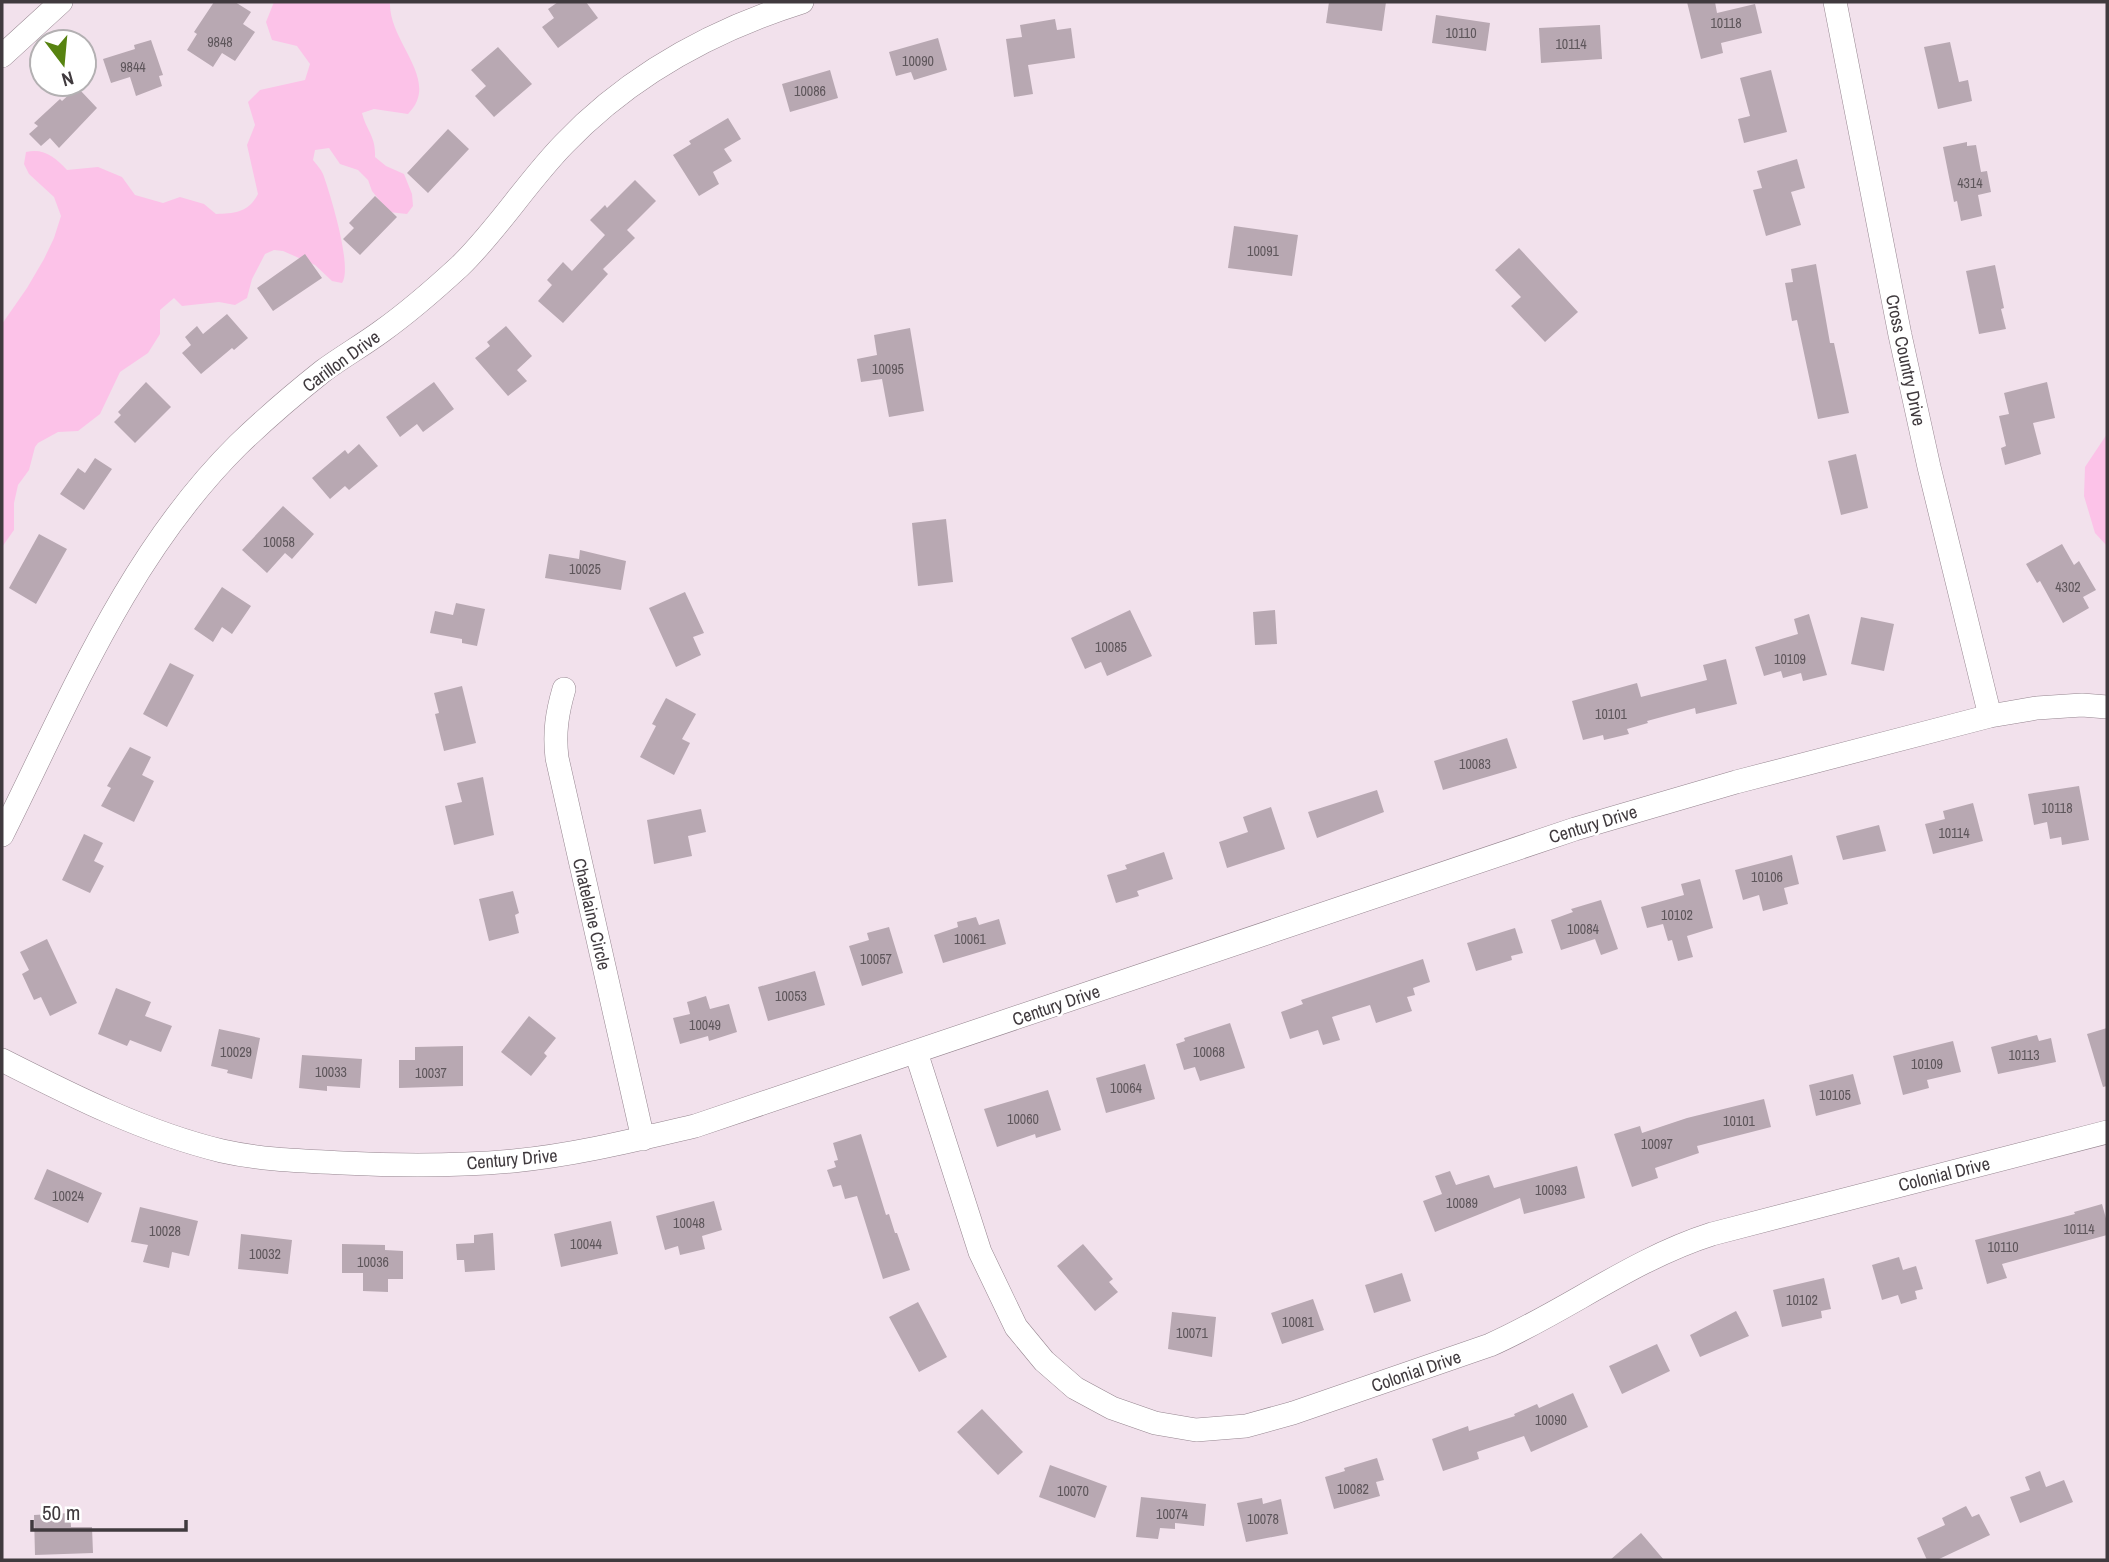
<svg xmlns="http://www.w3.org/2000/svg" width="2109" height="1562" viewBox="0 0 2109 1562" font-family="'Archivo Narrow',sans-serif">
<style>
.green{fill:#fcc2e8}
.building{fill:#b8a8b2}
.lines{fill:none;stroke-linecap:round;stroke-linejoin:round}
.street-casing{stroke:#95858f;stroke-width:24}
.street{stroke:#fff;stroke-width:23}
.labels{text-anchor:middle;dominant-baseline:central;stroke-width:5;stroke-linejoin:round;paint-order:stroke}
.number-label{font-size:14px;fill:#5e565b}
.street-label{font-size:18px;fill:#403a3e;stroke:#fff}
</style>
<rect width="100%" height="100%" fill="#f2e1ec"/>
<!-- green -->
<path class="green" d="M 274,2 L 390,2 C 388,42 442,80 408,114 L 374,109 L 362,113 C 367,132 376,136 375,157 L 386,166 L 404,174 L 412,194 L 413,206 L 407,214 L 389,212 L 372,191 L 368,180 L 358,170 L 340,164 L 329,148 L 315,150 L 313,160 C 316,164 321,169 323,174 C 330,193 353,268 342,283 L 332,281 L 315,265 L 283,251 L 274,250 L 265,254 L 252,279 L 247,298 L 235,305 L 219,302 L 182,306 L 174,298 L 160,310 L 160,334 L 148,353 L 120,372 L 100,414 L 78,431 L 58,432 L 38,443 L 35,447 L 29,470 L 18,485 L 14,503 L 14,530 L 2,547 L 2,324 L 27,288 L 44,259 L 54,238 L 61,216 L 54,197 L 29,174 L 24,164 L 26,152 C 44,148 55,157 67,170 L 98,167 L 122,177 L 135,195 L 163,203 L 180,197 L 204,204 L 216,214 C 235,213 248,213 258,194 L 247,145 L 255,125 L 248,102 L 260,90 L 305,80 L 310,64 L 297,46 L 272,40 L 266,22 Z
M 2107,434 L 2107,546 L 2095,533 L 2084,496 L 2085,467 Z"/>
<!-- building -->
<path class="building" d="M 214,2 L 235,2 L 251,12 L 243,24 L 255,32 L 235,61 L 222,53 L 213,67 L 187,50 L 197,34 L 194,32 Z
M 558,2 L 586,2 L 598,18 L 558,48 L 542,27 L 554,18 L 548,9 Z
M 1329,2 L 1386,2 L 1382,31 L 1326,23 Z
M 1687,2 L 1715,2 L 1717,13 L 1755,4 L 1762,33 L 1721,43 L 1723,53 L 1701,59 Z
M 1436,15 L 1490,23 L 1486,51 L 1432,43 Z
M 1055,19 L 1057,30 L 1071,28 L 1075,58 L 1028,65 L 1033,94 L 1014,97 L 1006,39 L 1022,37 L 1020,25 Z
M 1600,25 L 1602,59 L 1541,63 L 1539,28 Z
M 938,38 L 947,70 L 914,80 L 911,72 L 896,76 L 889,52 Z
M 151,40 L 163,75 L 159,76 L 162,86 L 136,96 L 130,77 L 111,83 L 103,59 L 135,49 L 134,45 Z
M 1950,42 L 1959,82 L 1968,80 L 1972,101 L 1938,109 L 1924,47 Z
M 498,47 L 532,84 L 494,117 L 475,96 L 486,86 L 471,70 Z
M 830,70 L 838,98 L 790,112 L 782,84 Z
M 1771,70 L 1787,132 L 1744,143 L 1738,119 L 1750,116 L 1740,78 Z
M 74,90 L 80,90 L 97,108 L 59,148 L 50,138 L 41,146 L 29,134 L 38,126 L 34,123 L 60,99 L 62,101 Z
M 728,118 L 741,139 L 724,149 L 732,161 L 713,172 L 719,184 L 699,196 L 673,155 L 691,144 L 689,141 Z
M 448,129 L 469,149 L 428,193 L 407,173 Z
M 1967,142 L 1967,146 L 1976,145 L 1981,172 L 1987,171 L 1991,192 L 1978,195 L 1982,216 L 1961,221 L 1957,201 L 1954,202 L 1943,147 Z
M 1797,159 L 1805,188 L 1791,192 L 1801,225 L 1766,236 L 1753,190 L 1762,188 L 1757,171 Z
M 635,180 L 656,201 L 627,230 L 635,238 L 603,269 L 608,274 L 563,323 L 538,301 L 552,285 L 547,280 L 563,262 L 572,271 L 605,235 L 590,220 L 605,205 L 607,208 Z
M 375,196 L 397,217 L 360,255 L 343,239 L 354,228 L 349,223 Z
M 1234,226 L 1298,235 L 1292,276 L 1228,268 Z
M 1519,248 L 1578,312 L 1545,342 L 1511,306 L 1521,297 L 1495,270 Z
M 305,254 L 322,278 L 273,311 L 257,288 Z
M 1816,264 L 1830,343 L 1834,343 L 1849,413 L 1818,419 L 1797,320 L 1792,321 L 1785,283 L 1793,282 L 1791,269 Z
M 1995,265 L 2004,308 L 2001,309 L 2006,329 L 1979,334 L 1966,271 Z
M 227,314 L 248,338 L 234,350 L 232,348 L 201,374 L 182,353 L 191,345 L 185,337 L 197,326 L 203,334 Z
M 506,326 L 532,356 L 517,370 L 527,381 L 508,396 L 475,358 L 490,346 L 487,342 Z
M 910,328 L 924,411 L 889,417 L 882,379 L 861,382 L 857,359 L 877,355 L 874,335 Z
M 146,382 L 171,407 L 135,443 L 114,422 L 121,415 L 118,412 Z
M 434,382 L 454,409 L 423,432 L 417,424 L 400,437 L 386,417 Z
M 2047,382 L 2055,418 L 2033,423 L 2041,454 L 2005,465 L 2001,448 L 2006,446 L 1999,416 L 2009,414 L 2004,393 Z
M 359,444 L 378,466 L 349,490 L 345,486 L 330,499 L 312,478 L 345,450 L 348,454 Z
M 1856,454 L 1868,508 L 1841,515 L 1828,461 Z
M 95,458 L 112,469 L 84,510 L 60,494 L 78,468 L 85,473 Z
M 283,506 L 314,534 L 292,559 L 285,553 L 267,573 L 242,550 Z
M 946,519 L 953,582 L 918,586 L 912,523 Z
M 39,534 L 67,549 L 36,604 L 9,588 Z
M 2062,544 L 2074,565 L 2079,561 L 2096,590 L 2083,597 L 2089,608 L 2063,623 L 2040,581 L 2037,583 L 2026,564 Z
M 580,550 L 626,561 L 621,590 L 545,578 L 549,554 L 579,559 Z
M 222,587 L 251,606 L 232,634 L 222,627 L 213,642 L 194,629 Z
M 685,592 L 704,633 L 693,637 L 701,655 L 676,667 L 649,608 Z
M 456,603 L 485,609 L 477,646 L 462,643 L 462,639 L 430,633 L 435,611 L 453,615 Z
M 1130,610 L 1152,656 L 1107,676 L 1101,662 L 1085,669 L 1071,638 Z
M 1275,610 L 1277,644 L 1255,645 L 1253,612 Z
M 1809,614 L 1827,675 L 1803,681 L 1801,673 L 1783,678 L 1781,671 L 1764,676 L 1755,647 L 1798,634 L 1794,619 Z
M 1861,617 L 1894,624 L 1884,671 L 1851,664 Z
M 1726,659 L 1737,704 L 1696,714 L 1695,708 L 1647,721 L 1648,723 L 1627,729 L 1629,734 L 1604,740 L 1603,735 L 1583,740 L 1572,701 L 1637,683 L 1641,697 L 1707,680 L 1703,665 Z
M 170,663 L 194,675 L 167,727 L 143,714 Z
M 462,686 L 476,743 L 444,751 L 435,714 L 439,713 L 434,693 Z
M 666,698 L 696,714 L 682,739 L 690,743 L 674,775 L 640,757 L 656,726 L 652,724 Z
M 1507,738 L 1517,768 L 1443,790 L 1434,761 Z
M 130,747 L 151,757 L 142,775 L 154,781 L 134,822 L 101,806 L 111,788 L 107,786 Z
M 483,777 L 494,835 L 454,845 L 445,806 L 462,802 L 457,783 Z
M 2079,786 L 2089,840 L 2062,845 L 2061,837 L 2050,839 L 2047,822 L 2034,825 L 2028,794 Z
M 1377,790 L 1384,812 L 1317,838 L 1308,812 Z
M 1973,803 L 1983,841 L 1933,854 L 1925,824 L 1945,819 L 1943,811 Z
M 1271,807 L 1285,849 L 1227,868 L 1219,842 L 1248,832 L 1243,817 Z
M 701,809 L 706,832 L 688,836 L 692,856 L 654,864 L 647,820 Z
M 1879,825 L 1886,851 L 1843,860 L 1836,836 Z
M 84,834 L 103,843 L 94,861 L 104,866 L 90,893 L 62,880 Z
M 1164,852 L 1173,879 L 1137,891 L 1139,896 L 1116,903 L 1107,875 L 1127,869 L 1125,865 Z
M 1792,855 L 1799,884 L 1784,888 L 1788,904 L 1763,911 L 1759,895 L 1743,900 L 1735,870 Z
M 1700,879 L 1713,928 L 1687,936 L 1693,957 L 1678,961 L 1672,940 L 1668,941 L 1663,924 L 1647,928 L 1641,907 L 1684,895 L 1681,884 Z
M 513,891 L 519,913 L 515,915 L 519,933 L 489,941 L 479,899 Z
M 1601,900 L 1618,949 L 1601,955 L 1595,939 L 1561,950 L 1551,920 L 1573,912 L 1571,909 Z
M 976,917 L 979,925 L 999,919 L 1006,944 L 943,963 L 934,935 L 958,927 L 957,922 Z
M 889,927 L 903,973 L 862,986 L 849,946 L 869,940 L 867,933 Z
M 1515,928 L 1523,953 L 1511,956 L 1512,960 L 1476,971 L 1467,943 Z
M 47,939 L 77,1003 L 50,1016 L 41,997 L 34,1000 L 22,974 L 29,970 L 20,952 Z
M 1423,959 L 1430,982 L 1413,988 L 1415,995 L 1407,997 L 1412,1011 L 1376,1023 L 1370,1005 L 1332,1017 L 1340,1040 L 1323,1045 L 1318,1030 L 1290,1039 L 1281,1012 L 1303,1004 L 1301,1000 Z
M 815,971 L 825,1005 L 768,1021 L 758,987 Z
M 116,988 L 151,1002 L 145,1016 L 172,1026 L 161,1052 L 130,1040 L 127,1046 L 98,1034 Z
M 706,996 L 710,1009 L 729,1004 L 737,1032 L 709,1041 L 708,1036 L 680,1044 L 673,1018 L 690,1014 L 687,1002 Z
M 529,1016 L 556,1038 L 544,1053 L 547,1056 L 531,1076 L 501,1052 Z
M 1230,1023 L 1245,1068 L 1200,1081 L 1195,1067 L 1184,1070 L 1176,1044 L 1185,1041 L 1184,1038 Z
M 2107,1028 L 2107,1086 L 2103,1087 L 2087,1034 Z
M 219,1029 L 260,1038 L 252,1079 L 227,1073 L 228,1070 L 211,1066 Z
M 2037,1035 L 2039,1041 L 2051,1038 L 2056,1062 L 1998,1074 L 1991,1047 Z
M 1953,1041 L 1961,1072 L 1927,1080 L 1929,1088 L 1903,1095 L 1893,1056 Z
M 463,1046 L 463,1086 L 399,1088 L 399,1060 L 415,1060 L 415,1047 Z
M 302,1055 L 362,1059 L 360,1088 L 327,1086 L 327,1091 L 299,1088 Z
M 1145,1064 L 1155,1099 L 1106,1113 L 1096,1078 Z
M 1853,1074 L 1861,1104 L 1816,1116 L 1809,1085 Z
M 1048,1090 L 1061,1130 L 1036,1138 L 1035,1134 L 997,1147 L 984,1109 Z
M 1764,1099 L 1771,1127 L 1697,1146 L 1699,1153 L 1655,1168 L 1658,1178 L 1632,1187 L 1614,1134 L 1640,1126 L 1642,1133 L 1687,1118 Z
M 861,1134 L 886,1215 L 889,1214 L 895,1233 L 897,1233 L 910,1270 L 883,1279 L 857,1196 L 845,1199 L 841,1185 L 833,1187 L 827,1170 L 836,1167 L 834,1161 L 838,1160 L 833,1143 Z
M 1577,1166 L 1585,1198 L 1524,1214 L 1520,1198 L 1435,1232 L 1423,1201 L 1442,1194 L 1435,1176 L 1450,1171 L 1456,1185 L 1489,1175 L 1494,1188 Z
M 47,1169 L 102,1193 L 88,1223 L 34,1199 Z
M 714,1201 L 722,1230 L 702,1236 L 705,1249 L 680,1255 L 678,1246 L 665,1250 L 656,1216 Z
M 2102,1204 L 2107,1222 L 2107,1235 L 2002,1264 L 2007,1278 L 1987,1284 L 1975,1240 L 2075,1214 L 2074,1212 Z
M 140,1207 L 198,1221 L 189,1256 L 172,1252 L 169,1268 L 143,1262 L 148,1245 L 131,1242 Z
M 611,1221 L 618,1254 L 561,1267 L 554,1234 Z
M 493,1233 L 495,1270 L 465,1272 L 464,1260 L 457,1260 L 456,1244 L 474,1243 L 474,1235 Z
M 241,1234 L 292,1240 L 288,1274 L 238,1269 Z
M 342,1244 L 385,1245 L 385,1250 L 403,1251 L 403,1279 L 388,1279 L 388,1292 L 363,1291 L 363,1273 L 342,1273 Z
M 1083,1244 L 1113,1279 L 1109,1282 L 1118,1292 L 1095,1311 L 1057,1266 Z
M 1899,1257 L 1903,1270 L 1916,1266 L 1923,1289 L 1915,1291 L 1917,1299 L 1901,1304 L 1898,1295 L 1882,1300 L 1872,1265 Z
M 1402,1273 L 1411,1301 L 1374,1313 L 1365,1285 Z
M 1824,1278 L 1831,1309 L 1821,1311 L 1822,1318 L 1782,1327 L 1773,1290 Z
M 1313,1299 L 1324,1330 L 1282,1344 L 1271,1313 Z
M 918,1302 L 947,1357 L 919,1372 L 889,1317 Z
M 1736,1311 L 1749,1336 L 1700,1357 L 1690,1335 Z
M 1172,1312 L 1216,1317 L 1212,1357 L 1168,1349 Z
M 1657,1344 L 1670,1371 L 1622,1394 L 1609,1366 Z
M 1573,1393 L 1588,1427 L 1531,1452 L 1524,1436 L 1477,1452 L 1479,1459 L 1443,1471 L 1432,1439 L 1468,1426 L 1469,1431 L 1515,1416 L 1514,1414 L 1537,1404 L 1539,1408 Z
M 982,1409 L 1023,1452 L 998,1475 L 957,1432 Z
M 1377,1458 L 1384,1480 L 1376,1482 L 1380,1496 L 1334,1509 L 1325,1477 L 1345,1471 L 1344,1468 Z
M 1050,1465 L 1107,1486 L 1095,1518 L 1039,1497 Z
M 2040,1471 L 2046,1487 L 2064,1480 L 2073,1502 L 2020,1523 L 2010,1497 L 2030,1490 L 2025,1477 Z
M 1141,1497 L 1206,1504 L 1204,1526 L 1175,1523 L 1175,1529 L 1160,1528 L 1158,1539 L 1136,1537 Z
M 1262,1498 L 1263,1504 L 1281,1499 L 1288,1534 L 1246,1542 L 1237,1503 Z
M 1966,1506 L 1972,1517 L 1979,1514 L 1990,1535 L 1937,1560 L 1927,1560 L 1917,1538 L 1945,1525 L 1942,1518 Z
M 70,1513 L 71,1527 L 92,1527 L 93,1553 L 35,1555 L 34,1515 Z
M 1641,1533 L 1664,1560 L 1610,1560 Z"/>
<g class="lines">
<defs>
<path id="street" d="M 1835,2 L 1900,335 L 1929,467 L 1990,716
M 2,56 L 61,2
M 564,689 C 557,713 554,733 557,758 L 643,1139
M 2,835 C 70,699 128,554 238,445 C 265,419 294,394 323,371 C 342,357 363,345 382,331 C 410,311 435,289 460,266 C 498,229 527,182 564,144 C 629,76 713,30 802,2
M 916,1052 L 980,1252 L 1016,1327 L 1044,1361 L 1075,1388 L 1112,1408 L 1155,1423 L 1196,1430 L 1246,1426 L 1293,1413 L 1490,1345 C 1565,1312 1633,1259 1712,1234 L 2107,1132
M 2,1060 C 73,1096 144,1132 222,1151 C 262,1160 303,1161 343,1163 C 400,1166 457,1166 513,1161 C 575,1155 635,1140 695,1126 L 1575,829 L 1736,782 L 1990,716 L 2037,708 L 2082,705 L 2107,707"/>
</defs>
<!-- street casing -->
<use href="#street" class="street-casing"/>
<!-- street -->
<use href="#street" class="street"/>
</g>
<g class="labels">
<!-- number labels -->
<g class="number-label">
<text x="1726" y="23">10118</text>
<text x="1461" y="33">10110</text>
<text x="220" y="42">9848</text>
<text x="1571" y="44">10114</text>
<text x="918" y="61">10090</text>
<text x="133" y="67">9844</text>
<text x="810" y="91">10086</text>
<text x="1970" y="183">4314</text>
<text x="1263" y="251">10091</text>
<text x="888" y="369">10095</text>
<text x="279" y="542">10058</text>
<text x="585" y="569">10025</text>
<text x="2068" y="587">4302</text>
<text x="1111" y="647">10085</text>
<text x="1790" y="659">10109</text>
<text x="1611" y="714">10101</text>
<text x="1475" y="764">10083</text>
<text x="2057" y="808">10118</text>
<text x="1954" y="833">10114</text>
<text x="1767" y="877">10106</text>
<text x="1677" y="915">10102</text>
<text x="1583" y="929">10084</text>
<text x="970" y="939">10061</text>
<text x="876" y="959">10057</text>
<text x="791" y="996">10053</text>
<text x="705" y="1025">10049</text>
<text x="236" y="1052">10029</text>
<text x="1209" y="1052">10068</text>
<text x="2024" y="1055">10113</text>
<text x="1927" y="1064">10109</text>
<text x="331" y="1072">10033</text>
<text x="431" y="1073">10037</text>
<text x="1126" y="1088">10064</text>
<text x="1835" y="1095">10105</text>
<text x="1023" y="1119">10060</text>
<text x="1739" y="1121">10101</text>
<text x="1657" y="1144">10097</text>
<text x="1551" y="1190">10093</text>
<text x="68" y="1196">10024</text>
<text x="1462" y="1203">10089</text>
<text x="689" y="1223">10048</text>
<text x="2079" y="1229">10114</text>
<text x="165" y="1231">10028</text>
<text x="586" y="1244">10044</text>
<text x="2003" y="1247">10110</text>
<text x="265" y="1254">10032</text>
<text x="373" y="1262">10036</text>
<text x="1802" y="1300">10102</text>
<text x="1298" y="1322">10081</text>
<text x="1192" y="1333">10071</text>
<text x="1551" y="1420">10090</text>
<text x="1353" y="1489">10082</text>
<text x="1073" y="1491">10070</text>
<text x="1172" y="1514">10074</text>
<text x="1263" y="1519">10078</text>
</g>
<!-- street labels -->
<g class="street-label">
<text transform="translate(1906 360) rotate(78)">Cross Country Drive</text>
<text transform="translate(341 361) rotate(-36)">Carillon Drive</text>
<text transform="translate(1593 824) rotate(-17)">Century Drive</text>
<text transform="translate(592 914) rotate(77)">Chatelaine Circle</text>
<text transform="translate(1056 1005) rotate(-19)">Century Drive</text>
<text transform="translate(512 1159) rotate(-5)">Century Drive</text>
<text transform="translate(1944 1174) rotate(-14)">Colonial Drive</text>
<text transform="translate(1416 1371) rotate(-19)">Colonial Drive</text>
</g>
</g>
<!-- border -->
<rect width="2109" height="1562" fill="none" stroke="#403a3e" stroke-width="7"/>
<!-- north arrow -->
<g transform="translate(63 63) rotate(164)"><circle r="33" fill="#ffffff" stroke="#b3b0b2" stroke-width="2"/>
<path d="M0-5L12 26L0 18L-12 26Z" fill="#578310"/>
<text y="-10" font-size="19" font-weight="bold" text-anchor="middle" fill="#403a3e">N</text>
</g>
<!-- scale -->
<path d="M32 1520v10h154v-10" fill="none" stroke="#403a3e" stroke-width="3.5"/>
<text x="42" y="1520" font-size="21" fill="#403a3e" stroke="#ffffff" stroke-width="5" paint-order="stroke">50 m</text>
</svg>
